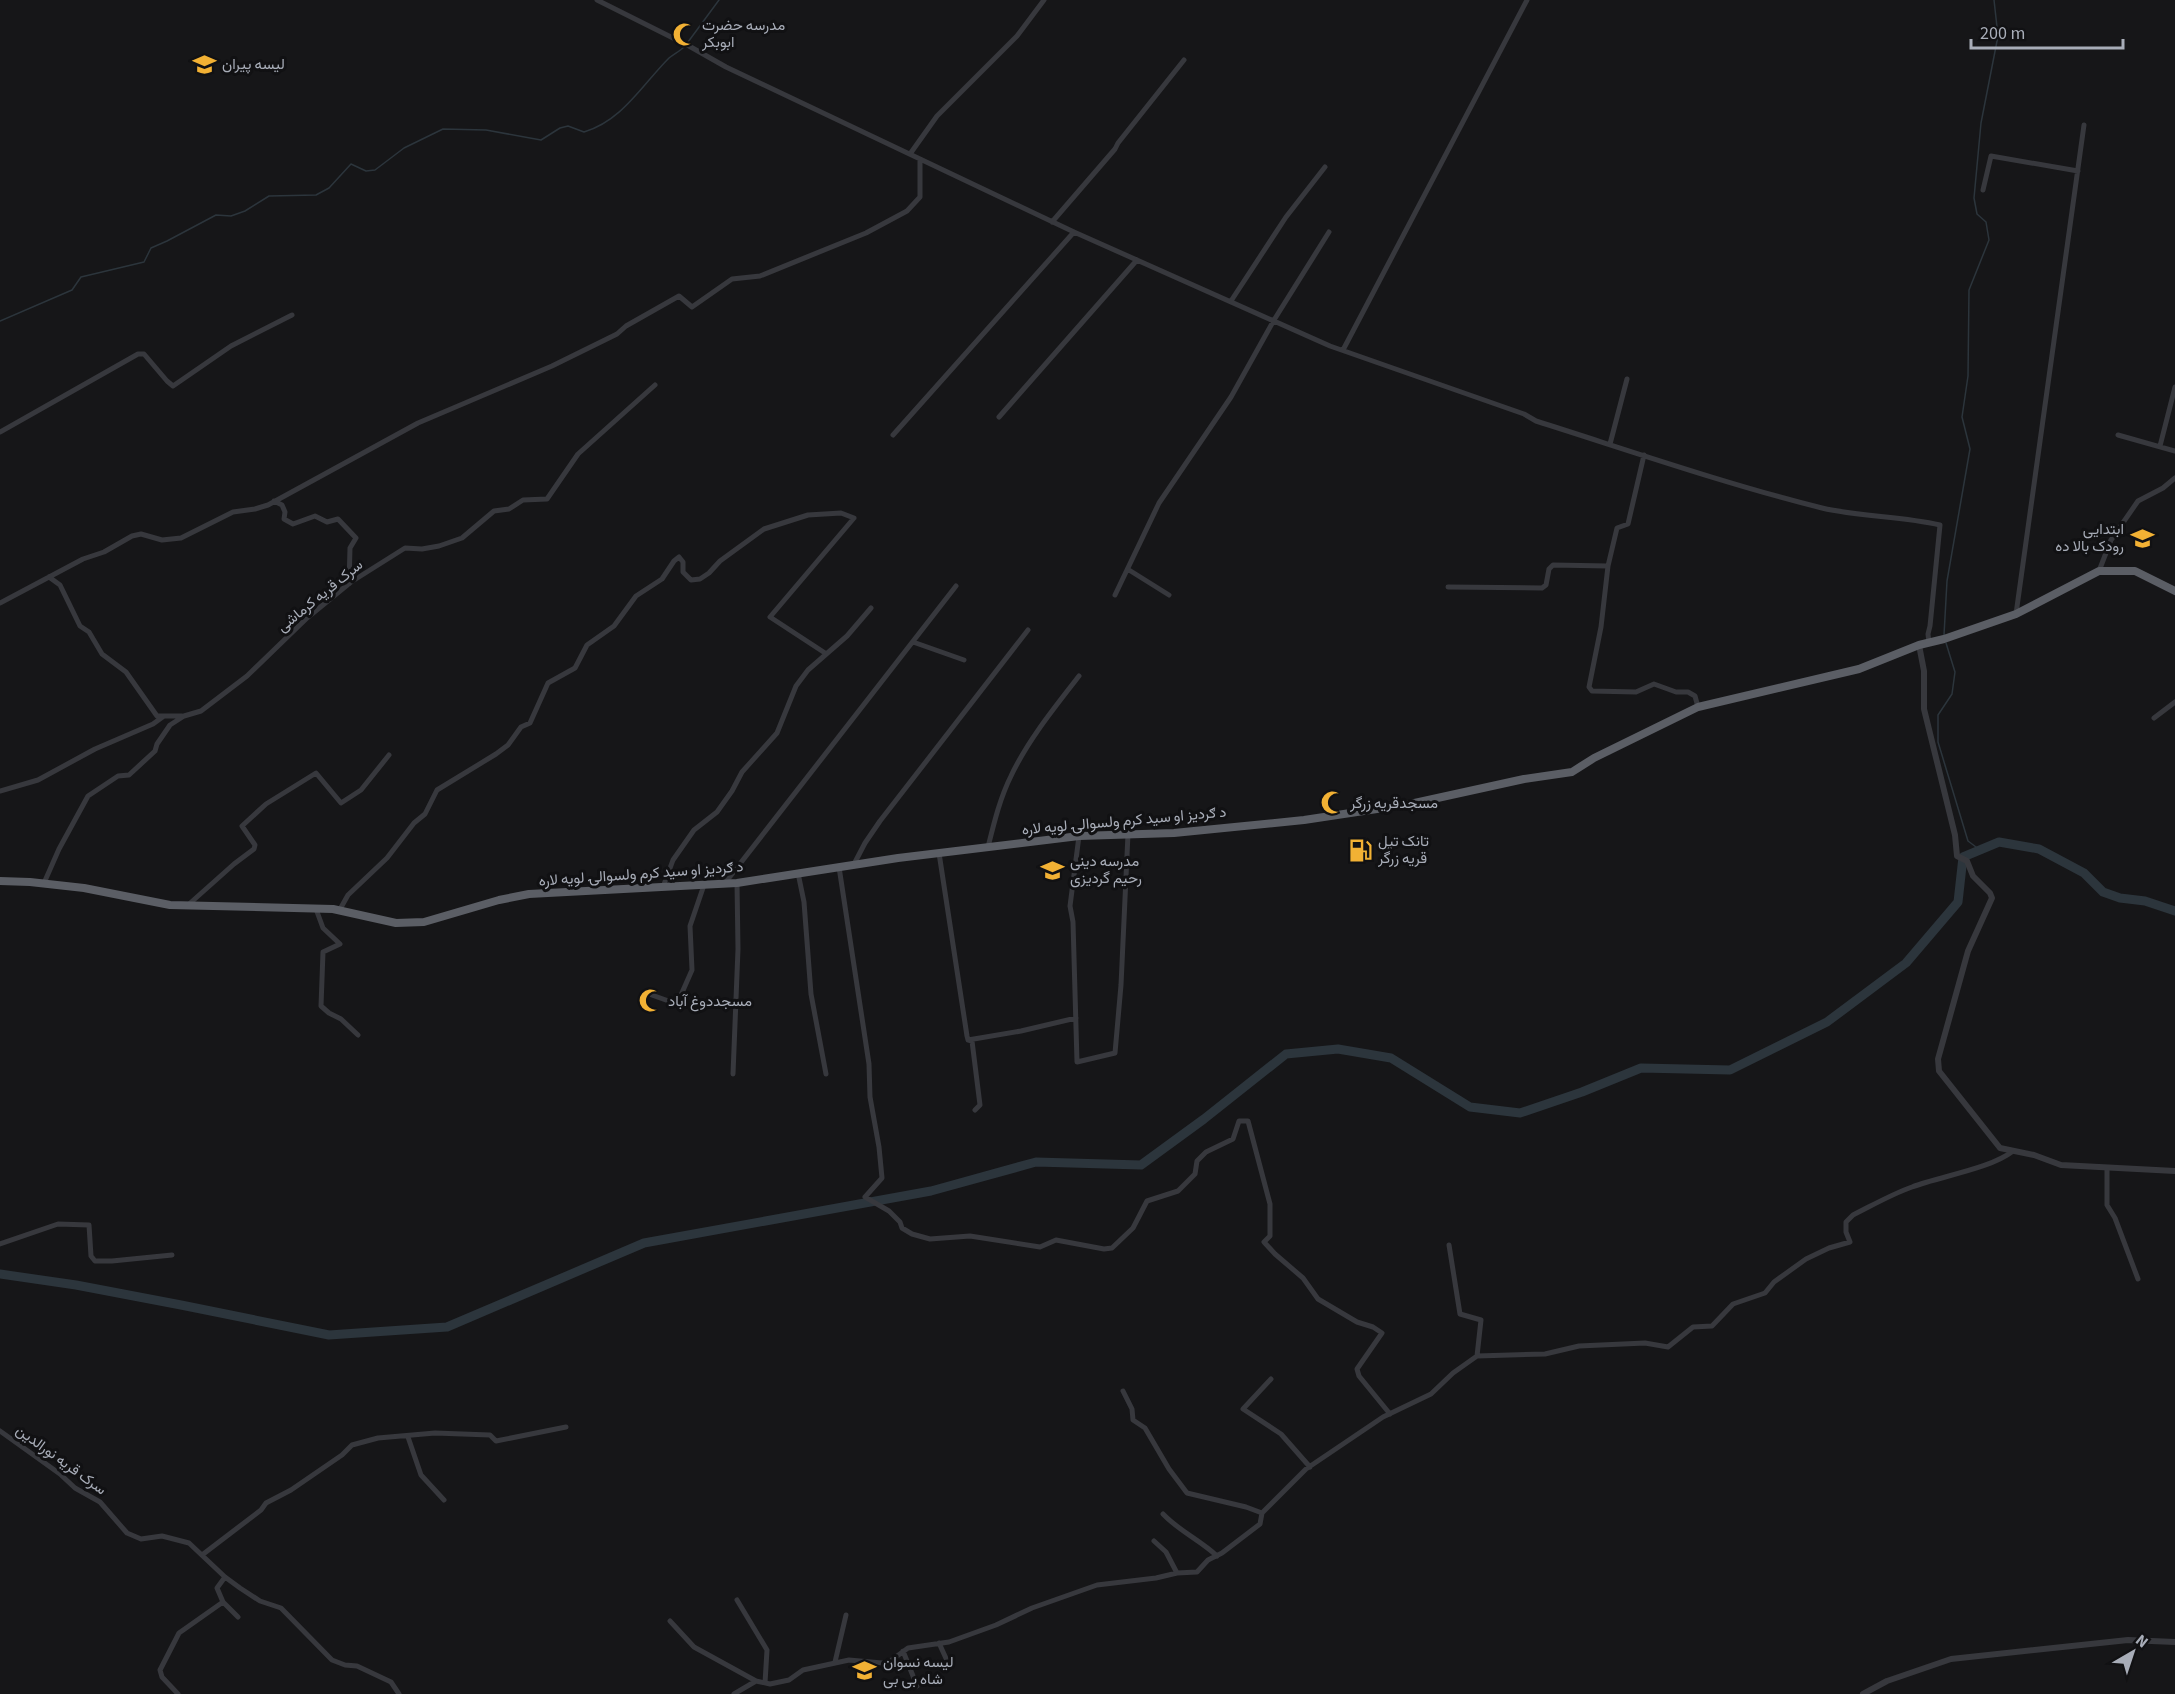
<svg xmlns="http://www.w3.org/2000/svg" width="2175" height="1694" viewBox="0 0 2175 1694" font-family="'Source Sans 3',Vazirmatn,sans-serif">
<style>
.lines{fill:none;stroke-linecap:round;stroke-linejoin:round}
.stream{stroke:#2c353c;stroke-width:1.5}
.river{stroke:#2c353c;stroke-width:9}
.minor{stroke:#37383d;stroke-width:5}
.tertiary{stroke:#37383d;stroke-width:6}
.trunk{stroke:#5b5e65;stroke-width:8}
.labels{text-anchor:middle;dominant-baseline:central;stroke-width:6;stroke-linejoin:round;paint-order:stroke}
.poi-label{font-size:15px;fill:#a8adb8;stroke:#111113;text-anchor:start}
.street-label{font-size:15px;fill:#a8adb8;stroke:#111113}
</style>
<rect width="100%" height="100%" fill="#161618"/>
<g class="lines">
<!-- stream -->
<path class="stream" d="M 688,42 L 719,0
M 0,321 L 72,290 L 81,277 L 144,262 L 151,248 L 167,241 L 216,215 L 231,216 L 245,211 L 269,196 L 316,195 L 329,188 L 351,164 L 366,171 L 375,170 L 404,148 L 443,129 L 486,130 L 541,140 L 560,128 L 568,126 L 584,132 C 622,121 642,85 669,58 C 674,54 680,51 684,47
M 1944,635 L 1947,581 L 1970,449 L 1962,417 L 1968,376 L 1969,290 L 1989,240 L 1986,222 L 1977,214 L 1974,198 L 1981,123 L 1998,36 L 1994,0
M 1946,643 L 1955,672 L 1952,694 L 1938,715 L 1938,742 L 1968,841 L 1980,850"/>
<!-- river -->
<path class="river" d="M 0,1274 L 76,1285 L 181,1305 L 329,1335 L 447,1327 L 644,1243 L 931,1191 L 1036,1162 L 1141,1165 L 1204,1119 L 1286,1054 L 1338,1049 L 1391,1058 L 1470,1107 L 1520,1113 L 1582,1092 L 1641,1068 L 1730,1070 L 1827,1022 L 1906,963 L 1958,902 L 1963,857 L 1999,842 L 2039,849 L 2084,873 L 2103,892 L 2120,898 L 2145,901 L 2175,911"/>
<!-- minor -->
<path class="minor" d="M 597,0 L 689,46 L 726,67 L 1074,232 L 1330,346 L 1524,414 L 1536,421 C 1631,451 1726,484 1822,508 C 1861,517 1901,516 1940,525 L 1930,626 L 1928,634 L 1929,643
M 910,154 L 937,116 L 1017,36 L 1044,0
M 1983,190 L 1991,156 L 2078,171
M 1052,222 L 1115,149 L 1118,143 L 1184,60
M 1231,301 L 1286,217 L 1325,167
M 1343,350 L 1527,0
M 999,417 L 1137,260
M 0,432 L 138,354 L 144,354 L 167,381 L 173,386 L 231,346 L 292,315
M 893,435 L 1074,232
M 2118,435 L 2175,451
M 1610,444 L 1627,379
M 2160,446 L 2175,387
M 1644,455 L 1628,524 L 1617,528 L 1608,566 L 1601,627 L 1589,687 L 1592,691 L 1636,692 L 1654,684 L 1676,692 L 1688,692 L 1695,696 L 1698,707
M 274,501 L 282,505 L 285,512 L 284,519 L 293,524 L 315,516 L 327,522 L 338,519 L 356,538 L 350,548 L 349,584
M 1129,570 L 1169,595
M 2099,571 L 2111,540 L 2138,501 L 2163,488 L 2175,478
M 49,577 L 60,585 L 80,626 L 89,632 L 102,654 L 126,672 L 157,716 L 164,716
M 1448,587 L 1542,588 L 1546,585 L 1549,569 L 1553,565 L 1608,566
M 1115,595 L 1159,503 L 1231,397 L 1274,320 L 1329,232
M 0,603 L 83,559 L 104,552 L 132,536 L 141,534 L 162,540 L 181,538 L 233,512 L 255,509 L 268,505 L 418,423 L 552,366 L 617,334 L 626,326 L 679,296 L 692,307 L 732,279 L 760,276 L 866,233 L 907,211 L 920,197 L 920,159
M 2016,614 L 2084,125
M 913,642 L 964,660
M 2154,718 L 2175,702
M 0,791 L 38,780 L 95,749 L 153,724 L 164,716 L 182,716
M 1079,836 L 1070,906 L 1073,922 L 1077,1062 L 1115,1053 L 1121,985 L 1128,834
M 988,847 C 994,823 1000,798 1011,776 C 1028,740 1055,707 1079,676
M 939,853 L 967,1036 L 968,1040 L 972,1041 L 980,1105 L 975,1110
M 853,866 L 865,843 L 880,821 L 1028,630
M 839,867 L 869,1064 L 870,1097 L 879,1147 L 882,1178 L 865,1197 L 889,1211 L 900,1222 L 902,1228 L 912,1234 L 930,1239 L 970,1236 L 1040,1247 L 1056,1240 L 1104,1249 L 1112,1248 L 1133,1228 L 1147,1201 L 1178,1191 L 1195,1174 L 1197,1161 L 1206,1152 L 1233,1139 L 1239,1121 L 1248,1121 L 1270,1204 L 1270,1236 L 1264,1242 L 1275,1254 L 1303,1278 L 1318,1299 L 1357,1322 L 1373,1327 L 1382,1333 L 1357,1369 L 1359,1376 L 1390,1414
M 798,873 L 804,902 L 811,994 L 826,1074
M 44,883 L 59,849 L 88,796 L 118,776 L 129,775 L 155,751 L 157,744 L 170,725 L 184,716 L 201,711 L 247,676 L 307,618 L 351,582 L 405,548 L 422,549 L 439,546 L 462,538 L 494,511 L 509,509 L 523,500 L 547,499 L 578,454 L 655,385
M 725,883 L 956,586
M 663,887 L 673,860 L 694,830 L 717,812 L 732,791 L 742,772 L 777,733 L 796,686 L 808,670 L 847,636 L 871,608
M 188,905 L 234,864 L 254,849 L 255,845 L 242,826 L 266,804 L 316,773 L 341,803 L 361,790 L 389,755
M 316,909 L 323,928 L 340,944 L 323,952 L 321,1006 L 329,1013 L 341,1019 L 358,1035
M 339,911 L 348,895 L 387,858 L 414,823 L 425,814 L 437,790 L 496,754 L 508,745 L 521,727 L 530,723 L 548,683 L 575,668 L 587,645 L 614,626 L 636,596 L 662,579 L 674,561 L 679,557 L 683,562 L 683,572 L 691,580 L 700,579 L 709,573 L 720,561 L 764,529 L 808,515 L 841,513 L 854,518 L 770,617 L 825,653
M 649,994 L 677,1004 L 692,970 L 690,926 L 704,885
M 968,1040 L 1021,1031 L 1076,1018
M 733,1074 L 738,949 L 737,883
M 2107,1169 L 2107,1205 L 2115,1218 L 2138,1279
M 0,1244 L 58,1224 L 89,1225 L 91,1256 L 95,1261 L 112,1261 L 172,1255
M 1449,1245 L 1460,1314 L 1481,1320 L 1477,1356
M 1271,1379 L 1243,1409 L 1281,1434 L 1310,1467
M 1123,1391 L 1132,1409 L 1133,1420 L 1145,1428 L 1169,1469 L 1187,1493 L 1246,1507 L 1262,1513
M 0,1431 L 60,1474 L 75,1488 L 100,1502 L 127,1533 L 141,1539 L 162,1536 L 189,1543 L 225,1577 L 240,1588 L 260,1601 L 281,1608 L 332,1660 L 345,1665 L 357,1666 L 391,1682 L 399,1694
M 408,1437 L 421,1475 L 444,1500
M 1163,1514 C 1179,1531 1200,1540 1217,1556
M 1154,1541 L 1166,1552 L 1177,1573
M 202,1555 L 261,1510 L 266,1503 L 291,1490 L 342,1455 L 352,1445 L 378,1438 L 435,1433 L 490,1435 L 496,1441 L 566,1427
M 225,1577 L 217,1588 L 223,1602 L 238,1617
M 737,1600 L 767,1650 L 765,1683
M 670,1621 L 694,1647 L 756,1681
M 939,1643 L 949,1665
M 903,1651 L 917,1686
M 835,1662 L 846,1615
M 178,1694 L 162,1677 L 160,1670 L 179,1633 L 223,1602
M 734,1694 L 756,1681 L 770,1684 L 789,1680 L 803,1670 L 849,1660 L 882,1663 L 889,1662 L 908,1648 L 949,1642 L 996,1625 L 1032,1608 L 1097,1585 L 1156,1578 L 1177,1573 L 1197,1572 L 1208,1560 L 1222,1553 L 1260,1524 L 1262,1513 L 1306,1469 L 1383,1417 L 1431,1394 L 1453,1373 L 1477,1356 L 1545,1354 L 1579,1346 L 1645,1343 L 1668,1347 L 1693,1327 L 1712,1326 L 1733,1304 L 1765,1293 L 1774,1282 L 1806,1259 L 1829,1248 L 1850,1242 L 1846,1232 L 1846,1222 L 1853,1215 C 1873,1205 1892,1194 1912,1187 C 1941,1176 1990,1169 2013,1151"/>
<!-- tertiary -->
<path class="tertiary" d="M 1919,645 L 1924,671 L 1924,709 L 1955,835 L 1957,856 L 1967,861 L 1973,876 L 1990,893 L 1992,898 L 1968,951 L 1938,1059 L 1939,1071 L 2000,1148 L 2034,1155 L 2061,1165 L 2175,1171
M 1863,1694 L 1887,1681 L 1951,1659 L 2128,1640 L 2175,1642"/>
<!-- trunk -->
<path class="trunk" d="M 0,881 L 30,882 L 84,888 L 170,905 L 333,909 L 396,923 L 424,922 L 499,900 L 529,894 L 737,883 L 898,858 L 1079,836 L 1174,833 L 1304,820 L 1410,804 L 1524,779 L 1572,772 L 1594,758 L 1698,707 L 1859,669 L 1919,645 L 1944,639 L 2016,614 L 2099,571 L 2135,571 L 2175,591"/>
</g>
<!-- icons -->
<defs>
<symbol id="mosque-bare" viewBox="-9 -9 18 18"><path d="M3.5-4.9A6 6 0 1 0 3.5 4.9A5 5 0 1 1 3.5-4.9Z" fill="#f2b134" stroke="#111113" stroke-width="2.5" paint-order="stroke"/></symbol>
<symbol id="school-bare" viewBox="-9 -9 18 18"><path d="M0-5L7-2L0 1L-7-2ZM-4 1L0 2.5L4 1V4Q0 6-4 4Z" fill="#f2b134" stroke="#111113" stroke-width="2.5" paint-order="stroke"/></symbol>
<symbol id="fuel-bare" viewBox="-9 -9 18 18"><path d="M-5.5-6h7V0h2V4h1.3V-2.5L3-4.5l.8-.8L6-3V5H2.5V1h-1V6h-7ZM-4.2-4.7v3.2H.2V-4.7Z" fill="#f2b134" stroke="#111113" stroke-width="2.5" paint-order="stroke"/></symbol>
</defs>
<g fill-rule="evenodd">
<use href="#mosque-bare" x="668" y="18" width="33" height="33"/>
<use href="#school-bare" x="188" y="48" width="33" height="33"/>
<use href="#school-bare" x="2126" y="522" width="33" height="33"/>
<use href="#mosque-bare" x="1316" y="786" width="33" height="33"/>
<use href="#fuel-bare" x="1344" y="834" width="33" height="33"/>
<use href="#school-bare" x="1036" y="854" width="33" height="33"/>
<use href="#mosque-bare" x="634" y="984" width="33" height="33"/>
<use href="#school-bare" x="848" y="1654" width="33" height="33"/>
</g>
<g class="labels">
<!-- poi labels -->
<g class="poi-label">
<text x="702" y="25">مدرسه حضرت<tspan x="702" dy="17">ابوبکر</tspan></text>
<text x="222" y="64">لیسه پیران</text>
<text x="2124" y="529" text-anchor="end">ابتدایی<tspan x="2124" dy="17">رودک بالا ده</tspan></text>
<text x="1350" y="803">مسجدقریه زرگر</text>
<text x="1378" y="841">تانک تیل<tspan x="1378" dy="17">قریه زرگر</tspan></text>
<text x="1070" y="861">مدرسه دینی<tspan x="1070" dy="17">رحیم گردیزی</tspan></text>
<text x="668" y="1001">مسجددوغ آباد</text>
<text x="883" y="1662">لیسه نسوان<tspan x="883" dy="17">شاه بی بی</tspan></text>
</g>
<!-- street labels -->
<g class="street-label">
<text transform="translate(320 596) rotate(-39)">سرک قریه کرماشی</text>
<text transform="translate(1124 821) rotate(-5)">د ګردیز او سید کرم ولسوالۍ لویه لاره</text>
<text transform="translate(641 874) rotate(-4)">د ګردیز او سید کرم ولسوالۍ لویه لاره</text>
<text transform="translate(61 1460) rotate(36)">سرک قریه نورالدین</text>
</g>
</g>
<!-- north arrow -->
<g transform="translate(2133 1652) rotate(39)" stroke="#111113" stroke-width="4.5" paint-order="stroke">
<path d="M0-4.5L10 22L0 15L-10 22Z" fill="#a8adb8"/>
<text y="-9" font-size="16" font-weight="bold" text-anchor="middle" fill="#a8adb8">N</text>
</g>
<!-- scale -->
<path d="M1971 39v9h152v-9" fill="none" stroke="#a8adb8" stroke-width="3"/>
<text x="1980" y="39" font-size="18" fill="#a8adb8" stroke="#111113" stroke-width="4.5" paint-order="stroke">200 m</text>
</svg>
